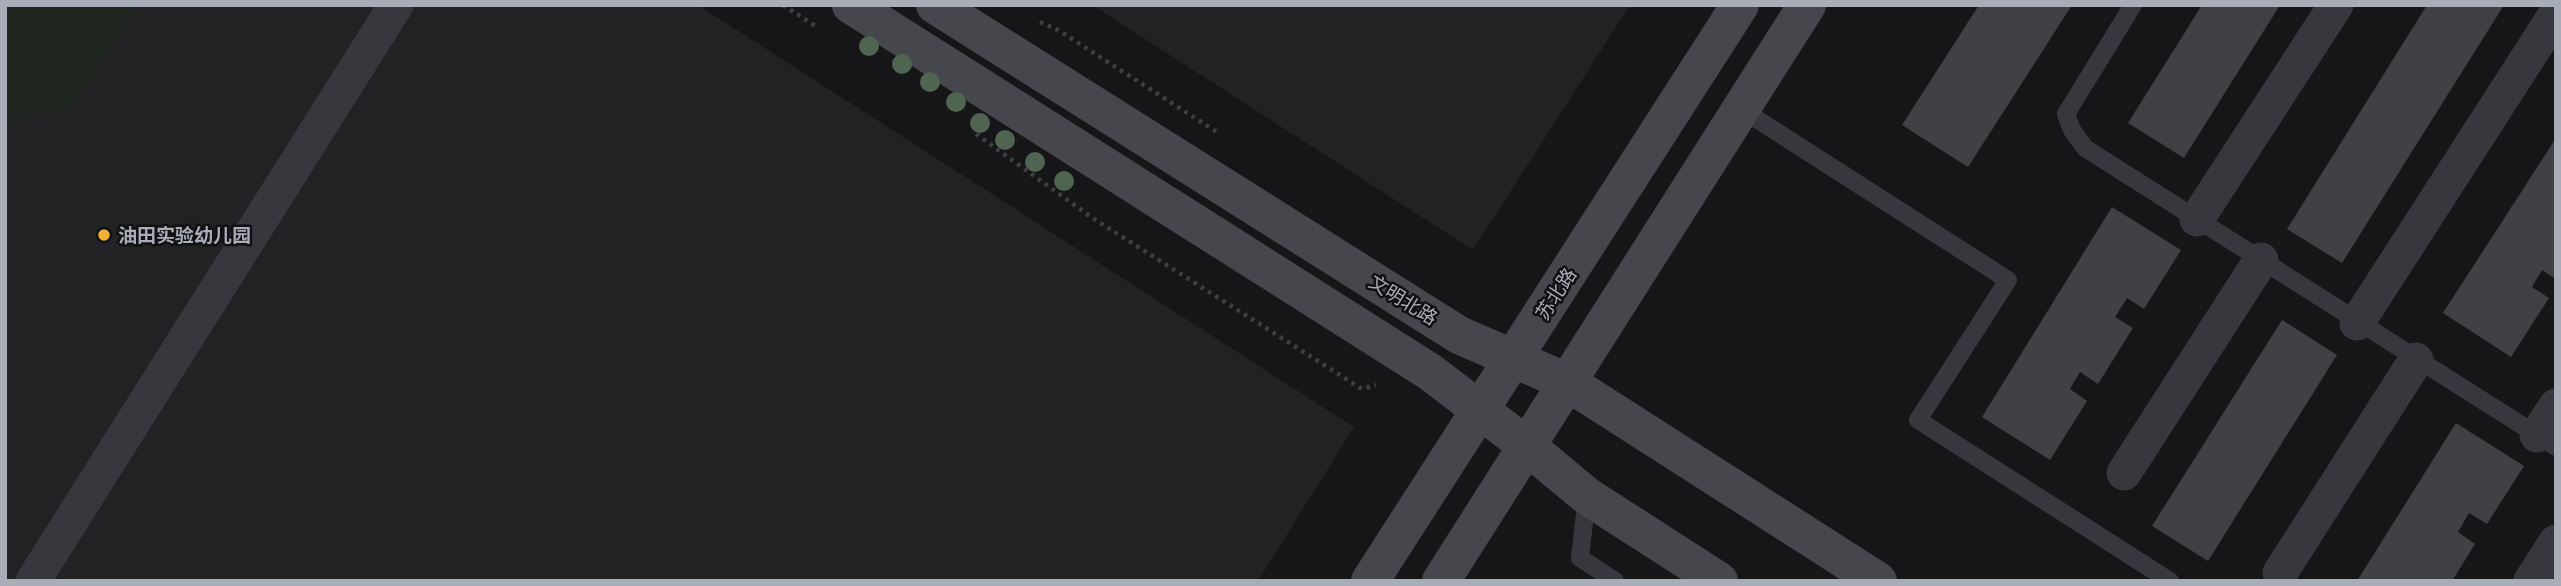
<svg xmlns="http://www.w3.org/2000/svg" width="2561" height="586" viewBox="0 0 2561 586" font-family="Rubik,'Noto Sans SC',sans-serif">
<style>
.built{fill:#222225}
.green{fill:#1e261f}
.building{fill:#404145}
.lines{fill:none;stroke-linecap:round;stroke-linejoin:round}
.path{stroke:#3d3f44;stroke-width:4.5;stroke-dasharray:3.5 5;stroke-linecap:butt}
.lane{stroke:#37383d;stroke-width:18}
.street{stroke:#37383d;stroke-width:35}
.secondary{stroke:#45474d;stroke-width:38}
.tree{fill:#506452}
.poi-dot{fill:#f2b134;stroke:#111113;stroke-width:2.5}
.labels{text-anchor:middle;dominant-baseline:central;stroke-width:5;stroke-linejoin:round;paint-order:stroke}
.poi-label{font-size:19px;font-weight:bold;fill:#a8adb8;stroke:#111113;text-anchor:start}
.street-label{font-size:19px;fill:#a8adb8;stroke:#111113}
</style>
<rect width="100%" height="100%" fill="#161618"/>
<!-- built -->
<path class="built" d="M 5,5 L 698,5 L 1354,427 L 1258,581 L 5,581 Z
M 1092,5 L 1630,5 L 1473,250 Z"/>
<!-- green -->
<path class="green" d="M 5,5 L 138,5 L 68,112 L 26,114 L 7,127 Z"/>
<!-- building -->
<path class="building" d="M 1979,5 L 2072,5 L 1968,167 L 1902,125 Z
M 2202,5 L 2280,5 L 2184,158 L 2128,123 Z
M 2427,5 L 2504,5 L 2342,263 L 2287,229 Z
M 2556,138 L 2556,279 L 2542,270 L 2532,287 L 2549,298 L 2511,357 L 2443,313 Z
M 2112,207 L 2181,250 L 2144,309 L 2127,298 L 2115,317 L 2133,328 L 2098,384 L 2080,372 L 2070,389 L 2087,401 L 2050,460 L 1982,417 Z
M 2282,320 L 2337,355 L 2208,561 L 2152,526 Z
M 2456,423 L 2524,466 L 2487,524 L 2469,513 L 2458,532 L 2475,544 L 2452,581 L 2357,581 Z"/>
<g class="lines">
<!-- path -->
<path class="path" d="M 783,5 L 817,27
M 1040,22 L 1058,30 L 1220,134
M 976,134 L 1091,217 L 1362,389 L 1376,385"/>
<!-- lane -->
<path class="lane" d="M 2133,5 L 2066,114 L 2072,130 L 2085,148 L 2556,447
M 1741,109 L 2008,280 L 1918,420 L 2170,581
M 1587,496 L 1580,558 L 1615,581"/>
<!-- street -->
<path class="street" d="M 2197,219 L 2336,5
M 2357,323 L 2556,14
M 2537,435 L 2556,406
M 2124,473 L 2261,260
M 2280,573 L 2416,360
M 33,581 L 396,5
M 2531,581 L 2556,542"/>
<!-- secondary -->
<path class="secondary" d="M 851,5 L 1430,372 L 1527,446 L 1587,496 L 1719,581
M 935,5 L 1459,335 L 1567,382 L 1878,581
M 1370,581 L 1740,5
M 1441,581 L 1807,5"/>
</g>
<!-- trees -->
<g class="tree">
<circle cx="869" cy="46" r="10"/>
<circle cx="902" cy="64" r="10"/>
<circle cx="930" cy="82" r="10"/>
<circle cx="956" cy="102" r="10"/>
<circle cx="980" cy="123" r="10"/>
<circle cx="1005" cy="140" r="10"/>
<circle cx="1035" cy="162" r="10"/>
<circle cx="1064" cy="181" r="10"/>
</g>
<!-- markers -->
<circle class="poi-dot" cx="104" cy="235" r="7"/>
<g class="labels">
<!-- poi labels -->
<g class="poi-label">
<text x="118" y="235">油田实验幼儿园</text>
</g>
<!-- street labels -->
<g class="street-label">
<text transform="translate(1556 294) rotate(-57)">苏北路</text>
<text transform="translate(1403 300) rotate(32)">文明北路</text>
</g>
</g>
<!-- border -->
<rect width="2561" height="586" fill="none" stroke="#a8adb8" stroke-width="14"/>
</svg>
